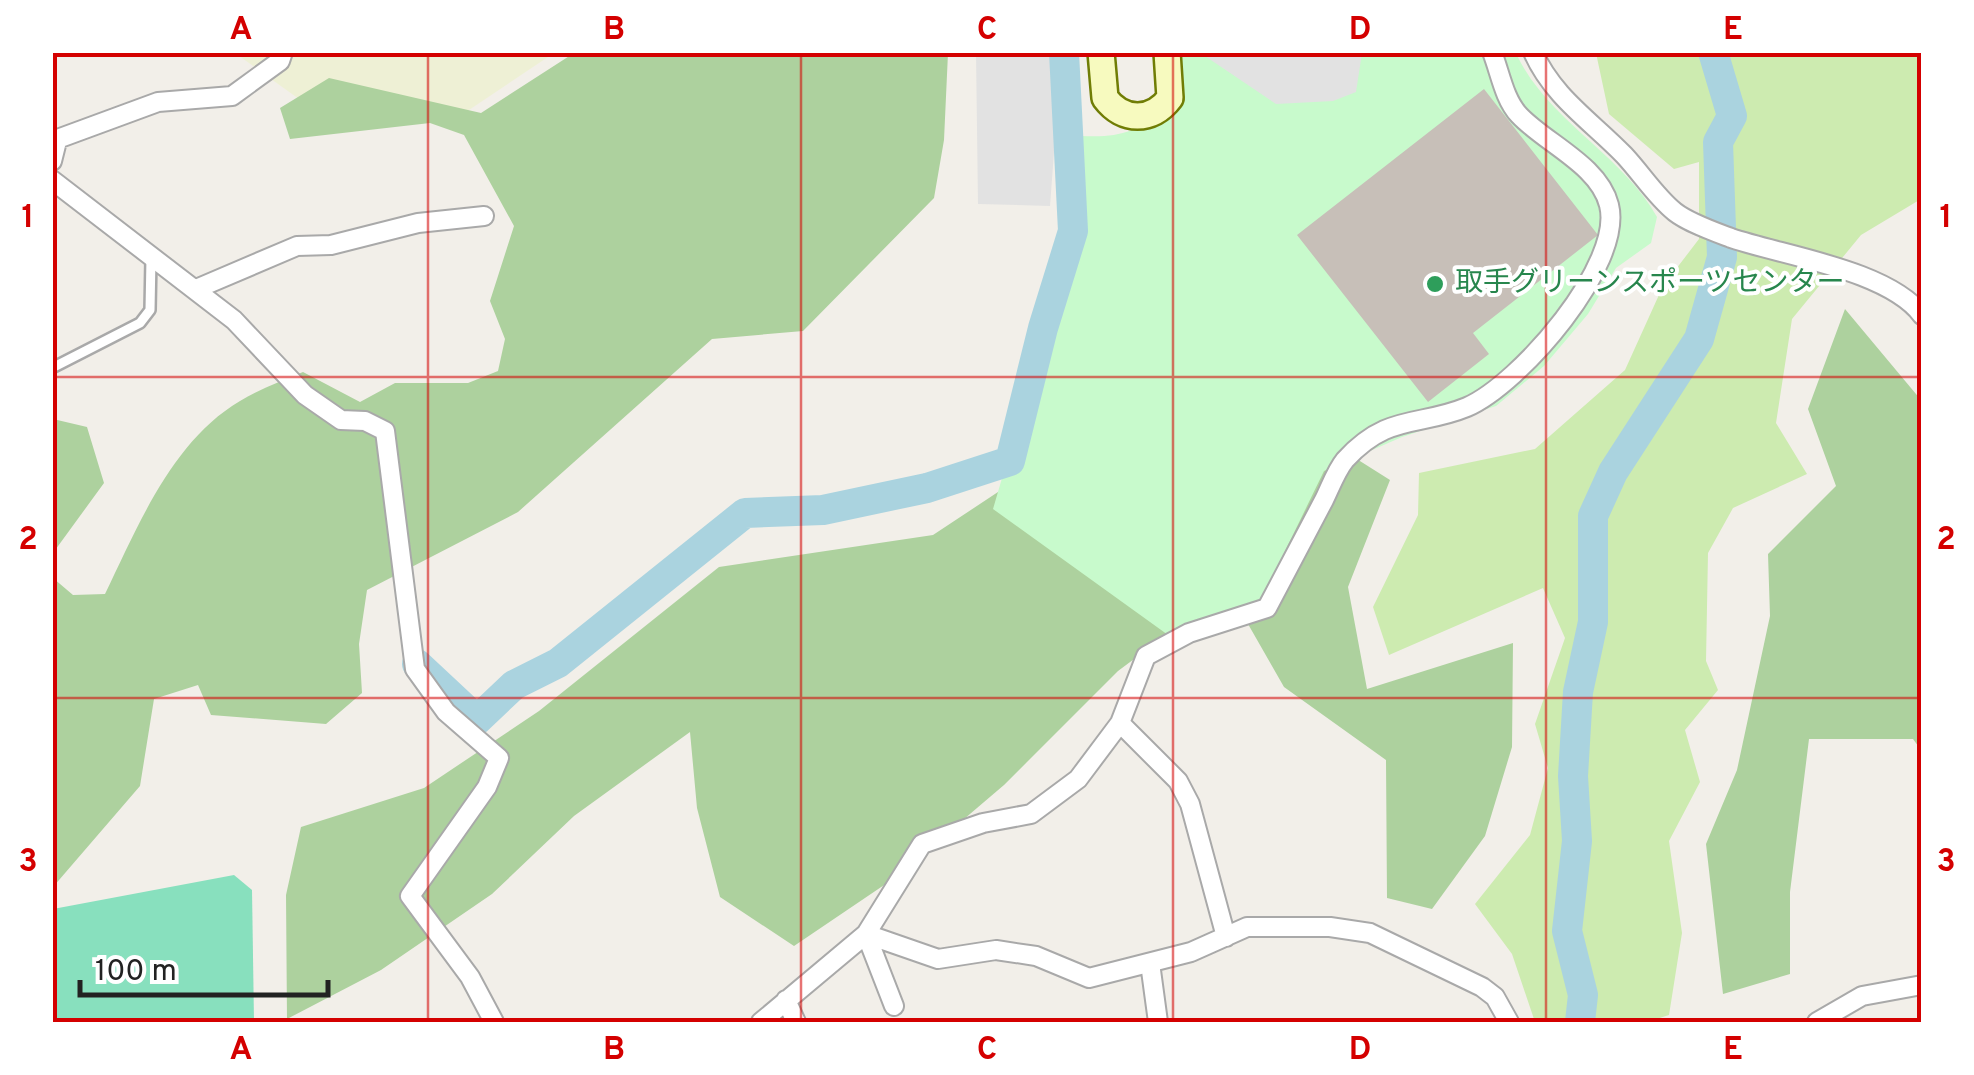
<svg xmlns="http://www.w3.org/2000/svg" width="1974" height="1075" viewBox="0 0 1974 1075" font-family="Overpass,'Noto Sans JP',sans-serif">
<style>
.farmland{fill:#eef0d5}
.grass{fill:#cdebb0}
.forest{fill:#add19e}
.park{fill:#c8facc}
.pitch{fill:#88e0be}
.parking{fill:#e2e2e2}
.lines{fill:none;stroke-linecap:round;stroke-linejoin:round}
.river{stroke:#aad3df;stroke-width:30}
.building{fill:#c7bfb8}
.lane-casing{stroke:#a9a9a9;stroke-width:14}
.street-casing{stroke:#a9a9a9;stroke-width:22}
.secondary-casing{stroke:#707d05;stroke-width:30}
.lane{stroke:#fff;stroke-width:9}
.street{stroke:#fff;stroke-width:18}
.secondary{stroke:#f7fabf;stroke-width:25}
.grid{fill:none;stroke:#d40000;stroke-width:2.5;stroke-opacity:0.55}
.leisure-dot{fill:#2e9e5b;stroke:#fff;stroke-width:4}
.labels{text-anchor:middle;dominant-baseline:central;stroke-width:8;stroke-linejoin:round;paint-order:stroke}
.leisure-label{font-size:28px;fill:#27864d;stroke:#fff;text-anchor:start}
.neatline{fill:none;stroke:#d40000;stroke-width:4}
.grid-label{font-size:32px;text-anchor:middle;font-weight:bold;fill:#d40000}
</style>
<rect width="100%" height="100%" fill="#f2efe9"/>
<!-- farmland -->
<path class="farmland" d="M 235,53 L 554,53 L 460,116 L 299,99 Z"/>
<!-- grass -->
<path class="grass" d="M 1596,53 L 1921,53 L 1921,199 L 1861,235 L 1792,319 L 1776,423 L 1807,474 L 1733,508 L 1708,553 L 1706,661 L 1718,690 L 1685,730 L 1700,782 L 1669,841 L 1682,933 L 1669,1015 L 1647,1022 L 1535,1022 L 1512,954 L 1475,904 L 1530,835 L 1548,768 L 1535,724 L 1565,638 L 1543,588 L 1389,655 L 1373,607 L 1418,515 L 1419,473 L 1535,449 L 1625,370 L 1663,286 L 1699,239 L 1699,162 L 1674,169 L 1609,114 Z"/>
<!-- forest -->
<path class="forest" d="M 574,53 L 948,53 L 944,140 L 934,198 L 803,331 L 712,339 L 518,512 L 367,590 L 359,644 L 362,693 L 326,724 L 211,715 L 198,685 L 154,699 L 140,786 L 53,887 L 52,780 L 57,775 L 52,768 L 53,578 L 73,595 L 105,594 C 138,526 172,441 240,401 C 259,389 282,381 303,372 L 360,402 L 395,383 L 468,383 L 498,371 L 505,339 L 490,301 L 514,226 L 464,135 L 430,123 L 290,139 L 280,108 L 329,78 L 481,113 Z
M 1845,309 L 1921,400 L 1921,750 L 1913,739 L 1809,739 L 1790,892 L 1790,974 L 1723,994 L 1706,844 L 1737,770 L 1770,616 L 1768,554 L 1836,486 L 1808,409 Z
M 1184,350 L 1390,480 L 1348,587 L 1367,689 L 1513,643 L 1512,747 L 1485,836 L 1432,909 L 1387,898 L 1386,760 L 1284,687 L 1228,589 L 1118,671 L 1004,785 L 896,877 L 794,946 L 720,897 L 697,808 L 690,732 L 574,816 L 492,894 L 381,970 L 287,1019 L 286,895 L 301,827 L 424,788 L 539,711 L 719,567 L 933,535 L 1048,459 Z
M 53,419 L 87,427 L 104,483 L 53,553 Z"/>
<!-- park -->
<path class="park" d="M 1177,53 L 1516,53 C 1546,119 1623,155 1657,217 L 1651,243 L 1616,268 L 1588,314 L 1544,366 L 1496,406 L 1402,437 L 1324,471 L 1254,615 L 1175,640 L 993,509 L 1070,245 L 1067,135 C 1116,139 1130,135 1172,109 Z"/>
<!-- pitch -->
<path class="pitch" d="M 234,875 L 252,890 L 254,1022 L 53,1022 L 53,909 Z"/>
<!-- parking -->
<path class="parking" d="M 1199,52 L 1362,52 L 1362,53 L 1356,92 L 1333,101 L 1276,104 Z
M 976,53 L 1050,53 L 1055,139 L 1050,206 L 978,204 Z"/>
<g class="lines">
<!-- river -->
<path class="river" d="M 417,664 L 477,720 L 514,685 L 558,663 L 745,513 L 823,510 L 927,488 L 1010,461 L 1043,328 L 1073,231 L 1064,52
M 1580,1022 L 1583,995 L 1567,931 L 1577,841 L 1573,776 L 1578,692 L 1593,622 L 1593,516 L 1613,472 L 1699,339 L 1722,257 L 1718,142 L 1732,116 L 1713,52"/>
</g>
<!-- building -->
<path class="building" d="M 1484,89 L 1598,235 L 1473,333 L 1489,354 L 1428,402 L 1297,235 Z"/>
<g class="lines">
<defs>
<path id="lane" d="M 52,368 L 140,323 L 150,310 L 151,258"/>
<path id="street" d="M 1533,52 C 1553,97 1591,121 1624,155 C 1641,173 1656,197 1675,212 C 1689,223 1715,232 1731,238 C 1784,256 1888,270 1922,315
M 52,141 L 158,102 L 232,96 L 280,61 L 283,52
M 52,161 L 57,141
M 52,180 L 234,320 L 305,395 L 341,420 L 365,421 L 385,431 L 415,669 L 446,712 L 499,758 L 487,787 L 410,896 L 470,977 L 494,1022
M 196,289 L 297,246 L 331,245 L 418,223 L 484,216
M 1120,723 L 1178,781 L 1190,804 L 1226,937
M 866,934 L 938,959 L 996,950 L 1036,956 L 1089,978 L 1191,952 L 1247,927 L 1330,927 L 1370,933 L 1482,987 L 1495,997 L 1509,1022
M 866,934 L 894,1006
M 1150,963 L 1158,1022
M 786,1000 L 796,1022
M 761,1022 L 866,934 L 922,844 L 983,823 L 1031,814 L 1078,779 L 1120,723 L 1146,656 L 1189,633 L 1267,608 C 1286,572 1305,536 1324,500 C 1330,488 1336,471 1345,460 C 1388,413 1419,427 1467,407 C 1520,384 1624,264 1609,205 C 1599,165 1545,143 1519,115 C 1504,99 1500,72 1492,52
M 1817,1022 L 1862,996 L 1922,985"/>
<path id="secondary" d="M 1101,52 L 1105,98 C 1123,122 1152,122 1170,98 L 1167,52"/>
</defs>
<!-- lane casing -->
<use href="#lane" class="lane-casing"/>
<!-- street casing -->
<use href="#street" class="street-casing"/>
<!-- secondary casing -->
<use href="#secondary" class="secondary-casing"/>
<!-- lane -->
<use href="#lane" class="lane"/>
<!-- street -->
<use href="#street" class="street"/>
<!-- secondary -->
<use href="#secondary" class="secondary"/>
</g>
<!-- grid -->
<path class="grid" d="M 428,52 L 428,1022M 801,52 L 801,1022M 1173,52 L 1173,1022M 1546,52 L 1546,1022M 52,377 L 1922,377M 52,698 L 1922,698"/>
<!-- markers -->
<circle class="leisure-dot" cx="1435" cy="284" r="10"/>
<g class="labels">
<!-- leisure labels -->
<g class="leisure-label">
<text x="1455" y="284">取手グリーンスポーツセンター</text>
</g>
</g>
<!-- border -->
<rect width="1974" height="1075" fill="none" stroke="#ffffff" stroke-width="110"/>
<!-- scale -->
<path d="M80 980v15h248v-15" fill="none" stroke="#222222" stroke-width="5"/>
<text x="95" y="980" font-size="30" fill="#222222" stroke="#ffffff" stroke-width="8" paint-order="stroke">100 m</text>
<rect x="55" y="55" width="1864" height="965" class="neatline"/>
<g class="grid-label">
<text x="241" y="39">A</text>
<text x="614" y="39">B</text>
<text x="987" y="39">C</text>
<text x="1360" y="39">D</text>
<text x="1733" y="39">E</text>
<text x="28" y="227">1</text>
<text x="1946" y="227">1</text>
<text x="28" y="549">2</text>
<text x="1946" y="549">2</text>
<text x="28" y="871">3</text>
<text x="1946" y="871">3</text>
<text x="241" y="1059">A</text>
<text x="614" y="1059">B</text>
<text x="987" y="1059">C</text>
<text x="1360" y="1059">D</text>
<text x="1733" y="1059">E</text>
</g>
</svg>
